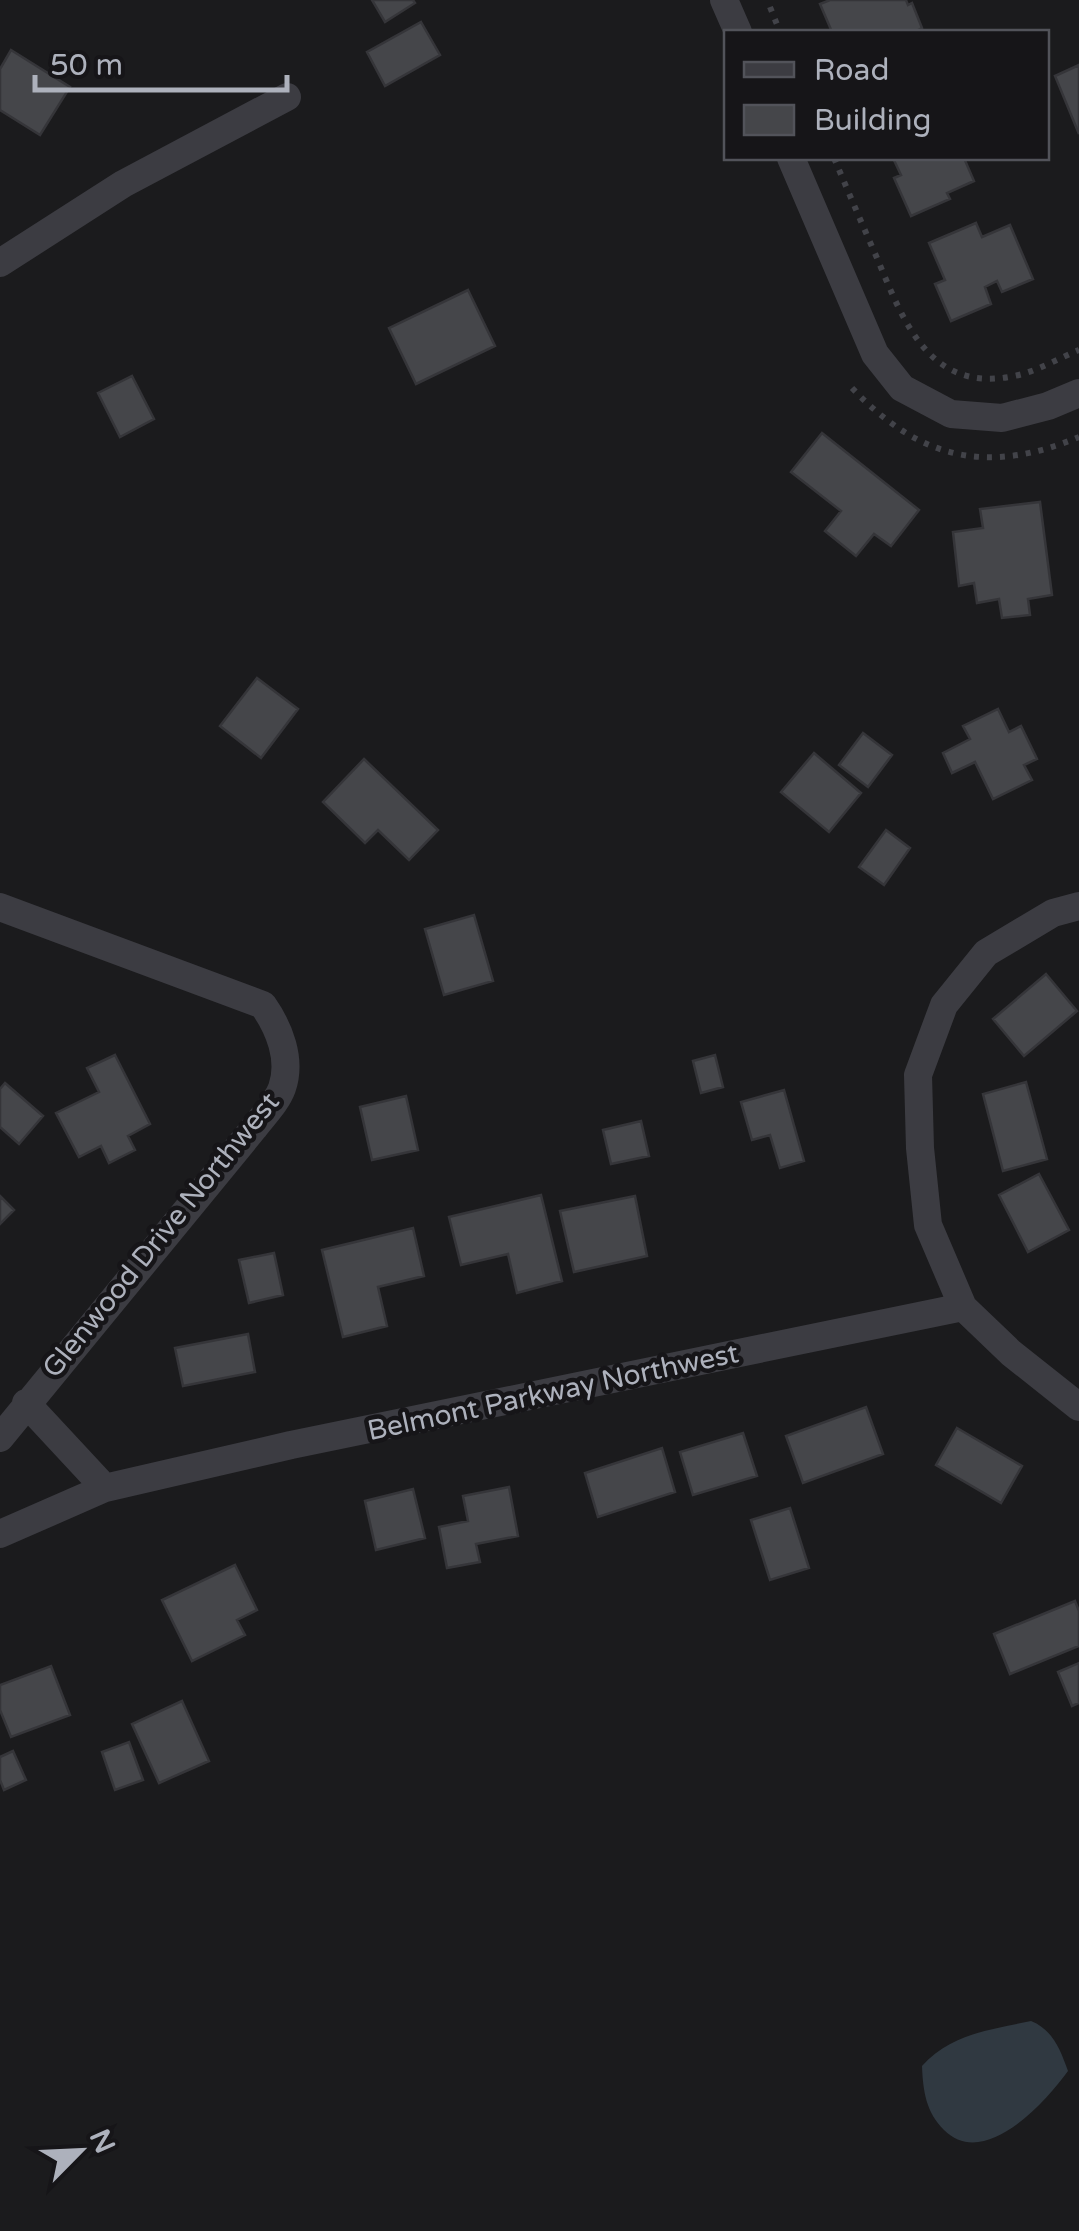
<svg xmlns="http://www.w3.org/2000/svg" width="1079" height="2231" viewBox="0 0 1079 2231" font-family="'Varela Round',sans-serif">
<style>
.water{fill:#303941}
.building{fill:#45464a;stroke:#353539;stroke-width:2.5}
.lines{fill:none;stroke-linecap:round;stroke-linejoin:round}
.path{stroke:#424349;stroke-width:6;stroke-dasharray:5 8;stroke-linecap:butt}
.minor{stroke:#3c3c42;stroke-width:28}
.labels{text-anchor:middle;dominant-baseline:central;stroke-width:9;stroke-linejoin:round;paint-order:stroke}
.street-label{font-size:28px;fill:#adb1bc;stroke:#161518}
</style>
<rect width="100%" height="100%" fill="#1b1b1d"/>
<!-- water -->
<path class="water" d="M 1031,2021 C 1053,2030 1060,2049 1068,2071 C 1045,2103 984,2170 944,2130 C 926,2112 923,2091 922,2066 C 952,2033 990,2030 1031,2021 Z"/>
<!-- building -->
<path class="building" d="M 372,0 L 413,0 L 415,3 L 385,22 Z
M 830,0 L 906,0 L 908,5 L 912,3 L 922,28 L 918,30 L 919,32 L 832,32 L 820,4 Z
M 421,22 L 440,55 L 385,86 L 367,52 Z
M 11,50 L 70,87 L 40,135 L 0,110 L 0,69 Z
M 1079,65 L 1079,134 L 1055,76 Z
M 893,158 L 964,158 L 974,181 L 947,193 L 950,199 L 911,216 L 894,178 L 901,175 Z
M 976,223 L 982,237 L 1010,225 L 1033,279 L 1002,292 L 997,281 L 985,287 L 991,304 L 951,321 L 935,284 L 945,280 L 929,243 Z
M 468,290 L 495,346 L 416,384 L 389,328 Z
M 132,376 L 154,419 L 120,437 L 98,393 Z
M 822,433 L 919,510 L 891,546 L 874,534 L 856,556 L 825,531 L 841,511 L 791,472 Z
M 1040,502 L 1052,595 L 1028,599 L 1030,615 L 1002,618 L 999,599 L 977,603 L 974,583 L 959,586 L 953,532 L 983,528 L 980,509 Z
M 257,678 L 298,709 L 261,758 L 220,726 Z
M 998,709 L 1009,732 L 1021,726 L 1037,759 L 1024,765 L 1032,780 L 993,799 L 975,762 L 952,773 L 943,753 L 970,739 L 963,726 Z
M 863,733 L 892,755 L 868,787 L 839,765 Z
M 814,753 L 861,793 L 829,832 L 781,792 Z
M 364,759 L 438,830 L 409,860 L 378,830 L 365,843 L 323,802 Z
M 886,830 L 910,848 L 884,885 L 859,867 Z
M 474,915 L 493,981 L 444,995 L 425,929 Z
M 1046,974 L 1077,1011 L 1024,1056 L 993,1019 Z
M 115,1055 L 150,1124 L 128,1136 L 135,1150 L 109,1163 L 101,1146 L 79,1157 L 56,1113 L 99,1092 L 87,1068 Z
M 715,1055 L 723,1087 L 701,1093 L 693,1061 Z
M 1026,1082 L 1047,1159 L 1003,1171 L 983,1094 Z
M 5,1083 L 43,1116 L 19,1144 L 0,1127 L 0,1089 Z
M 784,1090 L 804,1161 L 780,1168 L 770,1135 L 752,1140 L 741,1102 Z
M 406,1096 L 418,1150 L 372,1160 L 360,1107 Z
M 641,1121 L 649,1156 L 611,1164 L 603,1130 Z
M 1039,1174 L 1069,1230 L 1028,1252 L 999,1195 Z
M 541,1195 L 562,1281 L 517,1293 L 508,1254 L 461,1265 L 449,1217 Z
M 0,1196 L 14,1210 L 0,1224 Z
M 635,1196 L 647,1256 L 574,1272 L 560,1211 Z
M 413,1228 L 424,1276 L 378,1287 L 387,1326 L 343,1337 L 322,1250 Z
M 274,1253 L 283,1295 L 249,1303 L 239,1260 Z
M 248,1334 L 255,1372 L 183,1386 L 175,1348 Z
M 866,1407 L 883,1454 L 803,1483 L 786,1436 Z
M 957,1428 L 1022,1466 L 1001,1503 L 936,1465 Z
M 743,1433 L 757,1476 L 693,1495 L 680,1452 Z
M 662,1448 L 675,1492 L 598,1517 L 585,1473 Z
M 509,1487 L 518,1536 L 476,1544 L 480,1562 L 447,1568 L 439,1527 L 468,1521 L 463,1496 Z
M 413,1489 L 425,1538 L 376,1550 L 365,1501 Z
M 790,1508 L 809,1568 L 770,1580 L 751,1520 Z
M 235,1565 L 257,1610 L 237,1620 L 245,1635 L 192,1661 L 162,1600 Z
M 1075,1601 L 1079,1611 L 1079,1646 L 1010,1674 L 994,1634 Z
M 1079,1663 L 1079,1703 L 1072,1706 L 1058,1672 Z
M 51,1666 L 70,1715 L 11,1737 L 0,1710 L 0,1685 Z
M 182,1701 L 209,1761 L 159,1783 L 132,1724 Z
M 129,1742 L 143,1780 L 115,1790 L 102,1752 Z
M 13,1751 L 26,1780 L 4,1790 L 0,1780 L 0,1757 Z"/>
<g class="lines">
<!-- path -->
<path class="path" d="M 770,7 L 780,32
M 834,158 C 848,191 862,224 877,258 C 903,320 929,394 1014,376 C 1036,372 1059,358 1079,350
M 852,388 C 920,460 988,475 1079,437"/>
<!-- minor -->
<path class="minor" d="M 724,0 L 738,32
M 791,158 L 875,354 L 902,388 L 951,414 L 1002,418 L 1048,406 L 1079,393
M 0,263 L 123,184 L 287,97
M 0,907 L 263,1005 C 279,1028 292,1059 282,1088 C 277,1102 263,1116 254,1128 L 0,1438
M 963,1307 L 928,1225 L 920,1148 L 918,1075 L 944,1005 L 986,953 L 1053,913 L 1079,906
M 26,1403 L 105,1488
M 0,1534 L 105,1488 L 291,1445 L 963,1307 L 1011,1353 L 1079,1407"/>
</g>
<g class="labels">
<!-- street labels -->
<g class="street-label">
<text transform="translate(161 1235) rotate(-51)">Glenwood Drive Northwest</text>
<text transform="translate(553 1392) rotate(-12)">Belmont Parkway Northwest</text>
</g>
</g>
<!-- legend -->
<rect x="724" y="30" width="325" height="130" fill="#161518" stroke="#52535a" stroke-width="2.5"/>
<rect x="744" y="62" width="50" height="15" fill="#3c3c42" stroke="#52535a" stroke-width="2.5"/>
<text x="814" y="80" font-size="30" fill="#adb1bc">Road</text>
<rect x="744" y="105" width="50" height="30" fill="#45464a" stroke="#52535a" stroke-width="2.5"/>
<text x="814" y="130" font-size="30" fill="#adb1bc">Building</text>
<!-- north arrow -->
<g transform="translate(80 2151) rotate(66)" stroke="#161518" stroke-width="8" paint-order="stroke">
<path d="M0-8L18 38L0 25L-18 38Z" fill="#adb1bc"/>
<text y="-15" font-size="28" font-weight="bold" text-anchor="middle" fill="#adb1bc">N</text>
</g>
<!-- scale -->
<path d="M35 75v15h252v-15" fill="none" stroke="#adb1bc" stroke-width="5"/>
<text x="50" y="75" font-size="30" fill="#adb1bc" stroke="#161518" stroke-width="8" paint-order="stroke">50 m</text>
</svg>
